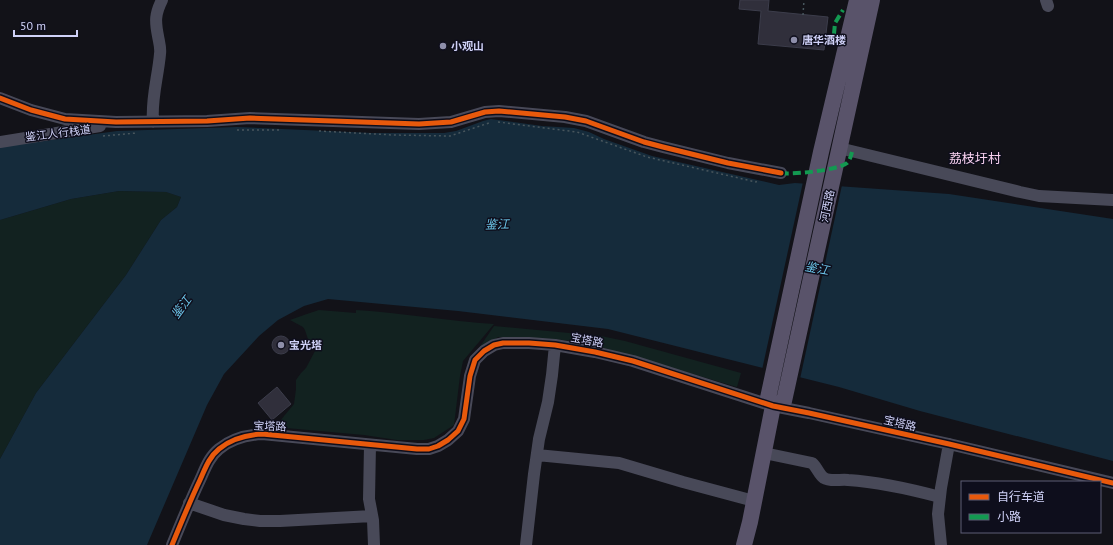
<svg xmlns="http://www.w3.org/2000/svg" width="1113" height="545" viewBox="0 0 1113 545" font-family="'PT Sans','Noto Sans SC',sans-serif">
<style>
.green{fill:#122220}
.water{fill:#152b3b}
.pier{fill:#121218}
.building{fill:#302f3b;stroke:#3c3d4b}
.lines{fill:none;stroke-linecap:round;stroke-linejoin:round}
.path{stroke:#48565d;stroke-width:1.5;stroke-dasharray:2 3;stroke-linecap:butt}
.minor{stroke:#484958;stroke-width:12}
.major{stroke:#59536a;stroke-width:16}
.quiet{stroke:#139951;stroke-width:4;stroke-dasharray:8 4;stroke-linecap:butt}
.cycleway-casing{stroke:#0e0e1c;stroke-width:8}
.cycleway{stroke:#e8590c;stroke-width:5}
.poi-dot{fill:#8e8faa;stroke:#0e0e1c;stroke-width:1.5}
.labels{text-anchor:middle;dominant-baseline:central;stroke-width:3;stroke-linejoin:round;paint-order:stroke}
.poi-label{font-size:11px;font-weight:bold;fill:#d0d2f8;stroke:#0e0e1c;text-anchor:start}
.street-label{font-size:11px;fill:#d0d2f8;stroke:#0e0e1c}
.water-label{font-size:12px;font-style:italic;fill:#6cc6ea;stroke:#0e0e1c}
.quarter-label{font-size:13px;fill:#f9d2f1;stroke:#0e0e1c}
</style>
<rect width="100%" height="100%" fill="#121218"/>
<!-- green -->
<path class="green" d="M 119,191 L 166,192 L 181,197 L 177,207 L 161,220 L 126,275 L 36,393 L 0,459 L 0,220 L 71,199 Z
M 319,310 L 356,313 L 356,310 C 402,313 448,321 494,324 L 463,361 L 460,376 L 454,425 L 434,438 L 424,440 L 397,440 L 364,435 L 275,427 L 294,404 L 296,389 L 296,380 L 301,373 L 306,368 L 315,351 L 312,344 L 308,339 L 305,330 L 303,327 L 290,320 L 304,315 Z
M 494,326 L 601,336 L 625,341 L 741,373 L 737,387 L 587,343 L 554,339 L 498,337 L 477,351 Z"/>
<!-- water -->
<path class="water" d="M 491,119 L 542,126 L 574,128 L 589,132 L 604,139 L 652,156 L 779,185 L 795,183 L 949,194 L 1113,219 L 1113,461 L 920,411 L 839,387 L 608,329 L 458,311 L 328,299 L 304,306 L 278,320 L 259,336 L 224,374 L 207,405 L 147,545 L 0,545 L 0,459 L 36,393 L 126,275 L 161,220 L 177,207 L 181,197 L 166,192 L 119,191 L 71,199 L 0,220 L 0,147 L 117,131 L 237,127 L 372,133 L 444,133 L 456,131 L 483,121 Z"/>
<!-- pier -->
<path class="pier" d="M 803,182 L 842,185 L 800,379 L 762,370 Z"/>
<!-- building -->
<path class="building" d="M 740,0 L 769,0 L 768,11 L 828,17 L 824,50 L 758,44 L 761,11 L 739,9 Z
M272 345a9 9 0 1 1 18 0a9 9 0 1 1-18 0Z
M 277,387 L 291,404 L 272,420 L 258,403 Z"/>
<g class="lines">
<!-- path -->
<path class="path" d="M 803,15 L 804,0
M 498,122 L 577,132 L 647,157 L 756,182 L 757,178
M 237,130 L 281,130
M 319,131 L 393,135 L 450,136 L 489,123
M 103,136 L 137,133"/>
<!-- minor -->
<path class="minor" d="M 1046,0 L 1048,6
M 0,98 L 31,110 L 65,119 L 116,122 L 207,121 L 250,118 L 419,124 L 451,122 L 485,112 L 499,111 L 565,117 L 586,121 L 644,142 L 663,147 L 728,163 L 781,173
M 153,122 C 151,99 158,77 160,54 C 161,48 159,42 158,36 C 155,21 155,14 162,0
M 0,142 L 100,126
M 839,148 L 1020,192 L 1039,196 L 1113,200
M 370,445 L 369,499 L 373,520 L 374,545
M 764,453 L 812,463 C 817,467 819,475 824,478 C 830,482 841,479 848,480 C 879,482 910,489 940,497
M 537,455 L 619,463 L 683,482 L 754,501
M 189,503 L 224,515 L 244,519 L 260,521 L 280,521 L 372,516
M 172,545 C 181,523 190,501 200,480 C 205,469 209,457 219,449 C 231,439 247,435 262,434 L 417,449 L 429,449 L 438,446 L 448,440 L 458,431 L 464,419 L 470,376 L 475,360 L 484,351 L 494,345 L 503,343 L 529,343 L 555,345 L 595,352 L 633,361 L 773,406 L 809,413 L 949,444 L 1113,483
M 526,545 L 534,474 L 539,439 L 548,402 L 552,375 L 555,345
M 941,545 L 938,514 L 941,488 L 949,444"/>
<!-- major -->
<path class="major" d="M 773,406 L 784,401 L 872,0
M 744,545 L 750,522 L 773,406 L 768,398 L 821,152 L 857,0"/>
<!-- quiet -->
<path class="quiet" d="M 834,34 L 835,23 L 843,10
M 781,173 C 791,175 839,170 847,163 C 850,160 851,156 852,152"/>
<defs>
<path id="cycleway" d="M 0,98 L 31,110 L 65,119 L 116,122 L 207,121 L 250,118 L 419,124 L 451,122 L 485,112 L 499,111 L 565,117 L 586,121 L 644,142 L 663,147 L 728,163 L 781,173
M 172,545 C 181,523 190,501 200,480 C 205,469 209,457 219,449 C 231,439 247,435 262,434 L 417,449 L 429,449 L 438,446 L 448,440 L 458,431 L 464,419 L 470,376 L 475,360 L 484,351 L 494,345 L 503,343 L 529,343 L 555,345 L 595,352 L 633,361 L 773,406 L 809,413 L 949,444 L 1113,483"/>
</defs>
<!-- cycleway casing -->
<use href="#cycleway" class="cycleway-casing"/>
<!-- cycleway -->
<use href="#cycleway" class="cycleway"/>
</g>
<!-- markers -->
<g class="poi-dot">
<circle cx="794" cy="40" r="4"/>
<circle cx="443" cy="46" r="4"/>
<circle cx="281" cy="345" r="4"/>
</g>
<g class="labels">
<!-- poi labels -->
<g class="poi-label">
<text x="802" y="40">唐华酒楼</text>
<text x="451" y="46">小观山</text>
<text x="289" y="345">宝光塔</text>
</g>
<!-- street labels -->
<g class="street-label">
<text transform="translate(58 133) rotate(-7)">鉴江人行栈道</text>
<text transform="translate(827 206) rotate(-78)">河西路</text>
<text transform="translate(587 340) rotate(11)">宝塔路</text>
<text transform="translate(900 423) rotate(13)">宝塔路</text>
<text transform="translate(270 426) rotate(2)">宝塔路</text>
</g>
<!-- water labels -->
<g class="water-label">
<text transform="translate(497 224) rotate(-1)">鉴江</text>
<text transform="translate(817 268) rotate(11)">鉴江</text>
<text transform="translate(181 307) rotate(-54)">鉴江</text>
</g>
<!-- quarter labels -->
<g class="quarter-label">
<text x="975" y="158">荔枝圩村</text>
</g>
</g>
<!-- legend -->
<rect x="961" y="481" width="140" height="52" fill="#0e0e1c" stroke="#5c5c74"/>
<rect x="969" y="494" width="20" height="6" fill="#e8590c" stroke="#5c5c74"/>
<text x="997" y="501" font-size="12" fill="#d0d2f8">自行车道</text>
<rect x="969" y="514" width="20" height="6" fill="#139951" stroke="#5c5c74"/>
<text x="997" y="521" font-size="12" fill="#d0d2f8">小路</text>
<!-- scale -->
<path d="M14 30v6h63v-6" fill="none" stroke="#d0d2f8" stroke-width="2"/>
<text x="20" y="30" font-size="12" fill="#d0d2f8" stroke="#0e0e1c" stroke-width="3" paint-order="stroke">50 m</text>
</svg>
